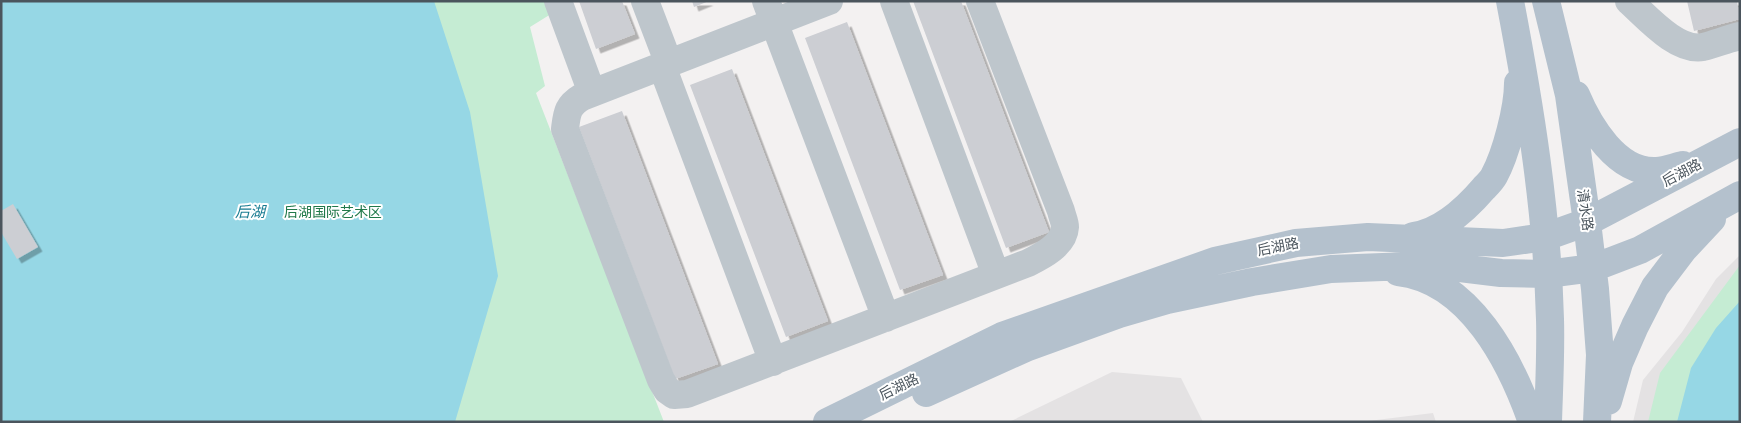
<svg xmlns="http://www.w3.org/2000/svg" width="1741" height="423" viewBox="0 0 1741 423" font-family="Karla,'Noto Sans SC',sans-serif">
<style>
.education{fill:#e4e2e3}
.green{fill:#c5ecd3}
.water{fill:#96d7e5}
.building{fill:#ccced3;filter:url(#shadow)}
.lines{fill:none;stroke-linecap:round;stroke-linejoin:round}
.minor{stroke:#bec6cc;stroke-width:28}
.major{stroke:#b4c1cd;stroke-width:28}
.labels{text-anchor:middle;dominant-baseline:central;stroke-width:4;stroke-linejoin:round;paint-order:stroke}
.street-label{font-size:14px;fill:#4b555d;stroke:#fff}
.park-label{font-size:14px;fill:#21794a;stroke:#fff}
.water-label{font-size:15px;font-style:italic;fill:#197c92;stroke:#fff}
</style>
<defs>
<filter id="shadow"><feDropShadow dx="4.5" dy="4.5" stdDeviation="0" flood-color="#0004"/></filter>
</defs>
<rect width="100%" height="100%" fill="#f3f1f1"/>
<!-- education -->
<path class="education" d="M 1740,255 L 1740,422 L 1633,422 L 1643,380 L 1682,332 L 1716,279 Z
M 1112,372 L 1181,378 L 1203,422 L 1009,422 Z
M 1433,413 L 1436,422 L 1360,422 Z"/>
<!-- green -->
<path class="green" d="M 1,1 L 546,1 L 551,14 L 530,27 L 545,86 L 536,93 L 664,422 L 1,422 Z
M 1740,265 L 1740,422 L 1648,422 L 1660,373 Z"/>
<!-- water -->
<path class="water" d="M 1,1 L 434,1 L 470,112 L 498,276 L 455,422 L 1,422 Z
M 1740,301 L 1740,422 L 1677,422 L 1691,368 L 1716,328 Z"/>
<!-- building -->
<path class="building" d="M 579,1 L 622,1 L 635,34 L 596,49 Z
M 692,1 L 709,1 L 694,7 Z
M 913,1 L 961,1 L 1049,232 L 1006,248 Z
M 1687,1 L 1737,1 L 1740,19 L 1694,31 Z
M 847,22 L 943,275 L 900,290 L 805,38 Z
M 732,69 L 828,321 L 786,337 L 690,85 Z
M 622,111 L 718,364 L 675,379 L 579,127 Z
M 13,204 L 38,247 L 17,259 L 1,232 L 1,211 Z"/>
<g class="lines">
<!-- minor -->
<path class="minor" d="M 558,1 L 592,93
M 645,1 L 669,64
M 766,1 L 886,318
M 829,1 L 582,97 C 567,106 567,113 565,129 L 661,380 L 667,390 L 674,395 L 687,394 L 1028,263 C 1042,256 1064,245 1065,227 C 1065,222 1062,216 1061,211 L 980,1
M 894,1 L 996,275
M 1629,1 C 1647,17 1677,52 1703,47 C 1715,44 1727,39 1740,36
M 662,66 L 773,362"/>
<!-- major -->
<path class="major" d="M 1510,1 C 1530,106 1547,211 1550,319 C 1551,353 1549,388 1548,422
M 1546,1 L 1569,95 L 1587,222 L 1595,289 L 1600,355 L 1597,422
M 1576,95 C 1589,126 1617,173 1656,171 C 1664,171 1674,167 1683,165
M 1413,236 C 1442,232 1466,209 1484,188 C 1488,184 1492,180 1494,176 C 1506,154 1518,108 1518,83
M 1398,272 C 1470,280 1511,362 1532,422
M 926,393 L 1028,347 L 1119,314 L 1167,300 L 1252,282 L 1331,269 L 1435,265 L 1501,273 L 1547,274 L 1593,268 L 1640,250 L 1740,195
M 1608,401 L 1619,363 L 1635,326 L 1655,287 L 1683,250 L 1712,219
M 827,422 L 1002,336 L 1215,261 L 1296,243 L 1368,237 L 1503,243 L 1545,237 L 1587,222 L 1740,142"/>
</g>
<g class="labels">
<!-- street labels -->
<g class="street-label">
<text transform="translate(1682 173) rotate(-28)">后湖路</text>
<text transform="translate(1585 210) rotate(82)">清水路</text>
<text transform="translate(1278 247) rotate(-11)">后湖路</text>
<text transform="translate(899 387) rotate(-26)">后湖路</text>
</g>
<!-- park labels -->
<g class="park-label">
<text x="333" y="212">后湖国际艺术区</text>
</g>
<!-- water labels -->
<g class="water-label">
<text x="250" y="212">后湖</text>
</g>
</g>
<!-- border -->
<rect width="1741" height="423" fill="none" stroke="#4b555d" stroke-width="5"/>
</svg>
